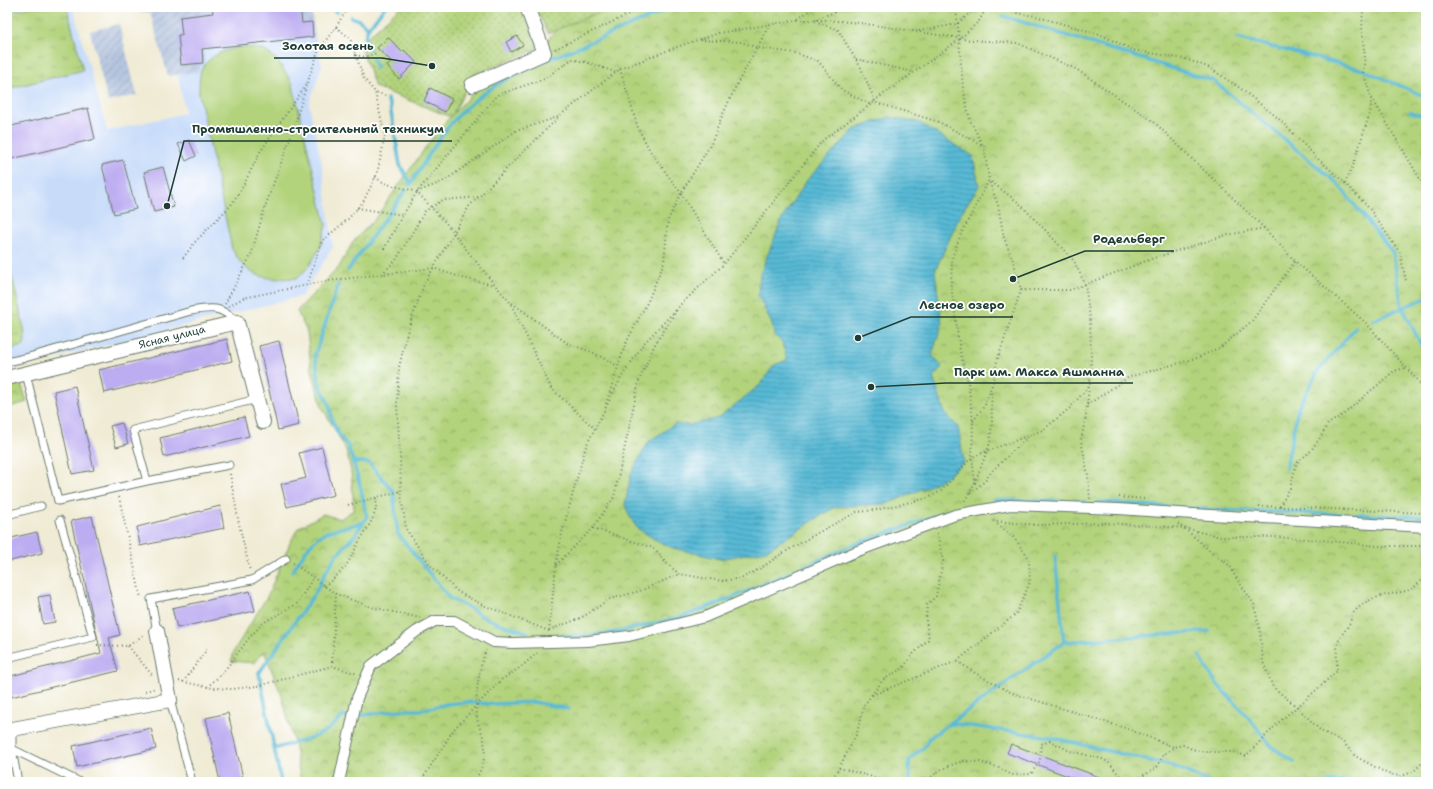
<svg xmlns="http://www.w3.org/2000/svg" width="1433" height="789" viewBox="0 0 1433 789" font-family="'Shantell Sans',sans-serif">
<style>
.built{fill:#c8dcf9}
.industrial{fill:url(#industrial-furrows)}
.grass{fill:url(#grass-tufts);stroke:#688858}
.park{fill:url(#park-crowns);stroke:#688858}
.garden{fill:url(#garden-dots);stroke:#688858}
.pitch{fill:#b2d37b;stroke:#688858}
.water{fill:url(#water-rules);stroke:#3c7c85}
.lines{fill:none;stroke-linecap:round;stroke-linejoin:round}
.stream{stroke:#58bad6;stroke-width:3.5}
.building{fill:#bcacf1}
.service-casing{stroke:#687a6c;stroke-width:9}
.pedestrian-casing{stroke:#687a6c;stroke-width:12}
.minor-casing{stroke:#687a6c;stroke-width:16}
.path{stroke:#687a6c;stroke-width:2;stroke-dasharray:1 3;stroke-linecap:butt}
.service{stroke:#fff;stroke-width:7}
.pedestrian{stroke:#fff;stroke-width:10}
.minor{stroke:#fff;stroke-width:14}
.labels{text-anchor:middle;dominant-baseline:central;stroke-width:3.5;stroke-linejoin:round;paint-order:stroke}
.street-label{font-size:11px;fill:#1f3d34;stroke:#fff}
.leader{fill:none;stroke:#1f3d34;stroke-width:1.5}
.callout-dot{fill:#1f3d34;stroke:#fff;stroke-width:1.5}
.callout-label{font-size:12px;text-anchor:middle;font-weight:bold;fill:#1f3d34;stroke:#fff;stroke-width:3.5;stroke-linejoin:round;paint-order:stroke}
</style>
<defs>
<pattern id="industrial-furrows" width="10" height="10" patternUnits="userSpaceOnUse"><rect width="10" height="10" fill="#b6c5de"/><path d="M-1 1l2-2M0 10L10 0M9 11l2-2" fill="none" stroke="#93a1b5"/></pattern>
<pattern id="grass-tufts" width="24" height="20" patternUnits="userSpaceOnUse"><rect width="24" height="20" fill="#b2d37b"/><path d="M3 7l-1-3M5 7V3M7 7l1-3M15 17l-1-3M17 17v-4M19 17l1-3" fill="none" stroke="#90ac66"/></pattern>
<pattern id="park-crowns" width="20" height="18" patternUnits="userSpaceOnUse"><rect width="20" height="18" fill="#b2d37b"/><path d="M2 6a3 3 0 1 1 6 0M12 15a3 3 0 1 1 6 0" fill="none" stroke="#90ac66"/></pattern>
<pattern id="garden-dots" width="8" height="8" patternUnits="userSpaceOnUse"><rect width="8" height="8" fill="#b2d37b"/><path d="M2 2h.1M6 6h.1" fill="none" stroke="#90ac66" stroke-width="1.8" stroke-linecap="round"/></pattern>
<pattern id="water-rules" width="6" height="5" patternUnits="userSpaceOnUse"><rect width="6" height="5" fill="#58bad6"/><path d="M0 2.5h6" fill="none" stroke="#4898ae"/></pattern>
</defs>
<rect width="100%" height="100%" fill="#fff"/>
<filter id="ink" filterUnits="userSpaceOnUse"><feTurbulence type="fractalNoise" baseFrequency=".025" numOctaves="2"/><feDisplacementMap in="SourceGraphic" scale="8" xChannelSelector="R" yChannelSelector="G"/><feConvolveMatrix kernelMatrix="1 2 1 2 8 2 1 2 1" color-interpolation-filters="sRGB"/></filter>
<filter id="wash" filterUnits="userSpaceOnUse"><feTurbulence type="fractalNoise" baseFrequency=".012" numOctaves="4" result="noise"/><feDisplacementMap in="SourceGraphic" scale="16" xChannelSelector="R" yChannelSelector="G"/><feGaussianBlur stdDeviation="0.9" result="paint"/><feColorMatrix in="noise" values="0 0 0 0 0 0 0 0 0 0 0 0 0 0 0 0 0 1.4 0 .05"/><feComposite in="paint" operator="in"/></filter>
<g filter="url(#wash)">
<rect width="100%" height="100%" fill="#f0ebd4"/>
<!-- built -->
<path class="built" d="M 15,7 L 73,7 L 107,131 L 185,113 L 178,75 L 197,71 L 204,49 L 315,36 L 322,65 L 309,104 L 322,164 L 333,247 L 302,296 L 7,370 L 7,9 Z"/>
<!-- industrial -->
<path class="industrial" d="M 141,7 L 311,7 L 315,36 L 204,49 L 204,61 L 197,72 L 168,76 L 150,12 L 142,12 Z
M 119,24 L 137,95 L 108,102 L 90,31 Z"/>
<!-- grass -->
<path class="grass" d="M 32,7 L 66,7 L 67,8 L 83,70 L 7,89 L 7,12 Z
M 7,256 L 24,328 L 25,341 L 23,346 L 7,350 Z
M 18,383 L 22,386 L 27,402 L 7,408 L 7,386 Z"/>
<!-- park -->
<path class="park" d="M 586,7 L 1426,7 L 1426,782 L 301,782 L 294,743 L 282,696 L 264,651 L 254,663 L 231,661 L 235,649 L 268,595 L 290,543 L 298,528 L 323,514 L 340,519 L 354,510 L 351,471 L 346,450 L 322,407 L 311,367 L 307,332 L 297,311 L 339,267 L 353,242 L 374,220 L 438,130 L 463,103 L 489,78 L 537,55 L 565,16 Z"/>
<!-- garden -->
<path class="garden" d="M 400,7 L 522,7 L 539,48 L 474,75 L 451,117 L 375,87 L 360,44 Z
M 535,7 L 612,7 L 548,33 Z"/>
<!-- pitch -->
<path class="pitch" d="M 246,47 L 264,50 L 276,59 L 292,82 L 326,225 L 320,248 L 309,266 L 298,278 C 278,279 258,281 243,265 C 239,261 235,254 232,249 L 199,93 C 199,87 199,77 201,71 C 209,54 229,48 246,47 Z"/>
<!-- water -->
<path class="water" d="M 890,117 L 920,123 L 973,156 L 979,186 L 961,213 L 935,271 L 942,324 L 932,355 L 942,367 L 933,377 L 945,413 L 958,427 L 964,462 L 946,477 L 929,486 L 887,504 L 835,507 L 767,550 L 720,559 L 673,548 L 654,539 L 637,528 L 630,517 L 625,505 L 631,473 L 649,441 L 675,424 L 689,425 L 715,419 L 721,416 L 760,385 L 774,365 L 787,360 L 782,342 L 774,334 L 772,324 L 758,295 L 760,274 L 782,219 L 807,180 L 855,129 Z"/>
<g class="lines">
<!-- stream -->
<path class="stream" d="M 329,7 L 337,12
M 1003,16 L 1214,81 L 1337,183 L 1393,253 L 1402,307 L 1426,354
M 351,17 L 359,20 L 368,28
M 1237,38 L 1364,70 L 1426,97
M 369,49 L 365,37 L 368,28 L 385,7
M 373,59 L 376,68
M 387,99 L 390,106 L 400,165 L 411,184 L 410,185
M 1410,112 L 1426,116
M 411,184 C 428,156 444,127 468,106 C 501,76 545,61 586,44 C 615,32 644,20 673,7
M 348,270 L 406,190
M 1373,320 L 1426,298
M 353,461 L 369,463 L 393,491 L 398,534 L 450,599 L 468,607 L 483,617 L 503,625 L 527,632
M 1286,469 L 1298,408 L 1318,371 L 1356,327
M 994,500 L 1085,502
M 1097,502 L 1213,510 L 1426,517
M 1055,556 L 1064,642
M 292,572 C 301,558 311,539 327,532 C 339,528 352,526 364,522
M 559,636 L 585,636 L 618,632 L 682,617 L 729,599 L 853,545 L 947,512
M 1199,656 L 1216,683 L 1249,718 L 1272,747 L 1294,762
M 949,723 L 1050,737 L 1176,767 L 1208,782
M 274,749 C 293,742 316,740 331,727 C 335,724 339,720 343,716 L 350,717 L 399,710 L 421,710 L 447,704 L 467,702 L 493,704 L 534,702 L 569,709
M 281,782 L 259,673 L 316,592 L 325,573 L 336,556 L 354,536 L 367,517 L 359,481 L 348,446 L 339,435 L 332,420 L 329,404 L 319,384 L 315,355 L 338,285
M 910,782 L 909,761 C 914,752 926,750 928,739 L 1064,642 L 1209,631
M 1329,782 L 1422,781"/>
</g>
<g id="blocks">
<!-- building -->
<path class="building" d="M 212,7 L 300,7 L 302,23 L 312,22 L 313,37 L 202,49 L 203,63 L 181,65 L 178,35 L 182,35 L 180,17 L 213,13 Z
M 517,36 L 523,45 L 511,52 L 506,42 Z
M 388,37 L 402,52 L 404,50 L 416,62 L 399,79 L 387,66 L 392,62 L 377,48 Z
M 430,88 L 452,99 L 445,112 L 424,101 Z
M 88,108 L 95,139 L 7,160 L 7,127 Z
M 189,140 L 196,156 L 186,161 L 178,144 Z
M 123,160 L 136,209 L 114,214 L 102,165 Z
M 163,167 L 174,207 L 154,212 L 144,172 Z
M 227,339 L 232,361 L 104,393 L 99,370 Z
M 279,341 L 299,425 L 278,430 L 259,346 Z
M 75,386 L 94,470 L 72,474 L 54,391 Z
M 244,417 L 249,436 L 164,457 L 160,438 Z
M 122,423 L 128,444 L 116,447 L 110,426 Z
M 322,447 L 334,495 L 287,507 L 281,484 L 306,478 L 299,453 Z
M 220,506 L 224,528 L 140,546 L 137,527 Z
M 92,516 L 120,635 L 109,638 L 118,671 L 7,698 L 7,677 L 101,653 L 71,521 Z
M 37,532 L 42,553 L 7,562 L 7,539 Z
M 250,591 L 255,611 L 177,628 L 172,608 Z
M 50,595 L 55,622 L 43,624 L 38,597 Z
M 228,713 L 244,782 L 220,782 L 206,718 Z
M 151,728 L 156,749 L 77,767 L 73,746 Z
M 1011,744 L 1110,781 L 1110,782 L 1083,782 L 1007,753 Z"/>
</g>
</g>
<g filter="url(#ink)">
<use href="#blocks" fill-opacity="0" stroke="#687a6c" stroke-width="1"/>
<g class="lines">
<defs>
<path id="service" d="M 7,362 L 25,358 L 191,311 C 213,307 220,306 237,322
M 26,374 L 58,501 L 147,481 L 229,465
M 147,481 L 133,430 L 257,399
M 7,515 L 41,506
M 157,631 L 151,599 L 252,580 L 286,559
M 7,658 L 93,637 L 60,520
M 170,700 L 192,782
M 12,729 L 12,749 L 18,782
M 12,749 L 80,782"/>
<path id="pedestrian" d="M 339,782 L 357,698 L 371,666 L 417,631 L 435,621 L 454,621 L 494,642 L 512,643 L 588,641 L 629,636 L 705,617 L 855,552 L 955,515 L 1010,505 L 1118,509 L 1193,514 L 1426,527"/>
<path id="minor" d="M 472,85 L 544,53 L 527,7
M 7,378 L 237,322 L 263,422
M 7,730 L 170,700 L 157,631"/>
</defs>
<!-- service casing -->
<use href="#service" class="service-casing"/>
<!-- pedestrian casing -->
<use href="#pedestrian" class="pedestrian-casing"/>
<!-- minor casing -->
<use href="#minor" class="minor-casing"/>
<!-- path -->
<path class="path" d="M 956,7 L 959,38
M 1011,7 L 1017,13 L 1035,16 L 1099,34 L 1133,50 L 1185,59 L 1208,67 L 1240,88 L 1278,118 L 1316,157 L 1345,183 L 1353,166 L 1371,109 L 1371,97 L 1363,73 L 1365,57 L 1362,33 L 1363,7
M 798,19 L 814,7
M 815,19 L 849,7
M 815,21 L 838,30 L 861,68 L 875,101
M 336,27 L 350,38 L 364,79 L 375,92 L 387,96
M 919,31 L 957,24 L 977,7
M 960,39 L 1017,43 L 1076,69 L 1153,121 L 1264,228 L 1295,261 L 1366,323 L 1426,390
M 700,40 L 741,42 L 758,48 L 795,53 L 818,61 L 842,90 L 869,104
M 555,49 L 644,7
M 355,55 L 365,57 L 377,53
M 856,59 L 913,72
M 620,69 L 638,128 L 652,154 L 681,193 L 724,264
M 1372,98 L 1426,189
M 874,101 L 960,39 L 979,21 L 987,7
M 375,177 C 390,188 401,186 417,192 L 454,232 L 457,238 L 495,285 L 510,302 L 551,388 L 595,429
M 1345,183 L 1369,208 L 1400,253 L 1406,281
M 417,192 L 444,181 L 516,131 L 558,117 L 620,69 L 682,45 L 719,33 L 797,20 L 827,20 L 860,23 L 959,38 L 963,88 L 970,120 L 983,146
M 357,208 L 403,215
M 384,249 L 397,225 L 417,192 L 497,95 L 544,79 L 572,59 L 589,63 L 615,72
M 183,258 L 195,242 L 231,205 L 242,188 L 260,152 L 307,84 L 319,49 L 336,27 L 348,7
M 382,274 L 396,260 L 425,211 L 443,200 L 479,197
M 307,285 L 322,241 L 348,219 L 363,202 L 377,174 L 385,136 L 375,92
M 1021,290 L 1070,290 L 1154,258 L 1227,235 L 1264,228
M 512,303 L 567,343 L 594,353 L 618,366
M 225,304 L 251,255 L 265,207 L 292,133 L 306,87
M 229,306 L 243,298 L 327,281 L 433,268 L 463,278 L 494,285
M 1089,387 L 1086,416 L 1081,440 L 1088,475 L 1090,499
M 606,404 L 625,345 L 648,301 L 664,262 L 668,220 L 681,193 L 711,144 L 722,116 L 736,86 L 770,24
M 1087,405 L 1129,377 L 1197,358 L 1221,347 L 1252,321 L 1295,261
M 973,421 L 985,405 L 990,390 L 993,383 L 997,361 L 1021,290 L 1014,263 L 1004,238 L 998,205 L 989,181
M 230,474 L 239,524 L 250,571
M 975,483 L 990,443 L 992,421 L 991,392
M 970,493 L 985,481 L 992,471 L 1030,435
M 119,497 L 141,598
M 1119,497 L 1145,499
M 348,505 L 401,491
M 1259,506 L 1426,513
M 1280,506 L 1290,488 L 1297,462 L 1309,453 L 1320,438 L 1328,424 L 1344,414 L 1394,371 L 1406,368
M 993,521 L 1037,525 L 1104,523 L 1184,528 L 1221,537 L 1273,537 L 1321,540 L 1378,546 L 1426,546
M 1178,524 L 1184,528 L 1209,550 L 1230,566 L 1235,576 L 1254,604 L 1260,631 L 1263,662 L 1273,687 L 1297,707 L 1321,731 L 1342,741 L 1355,756 L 1388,774 L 1401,776 L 1413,772 L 1422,763 L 1426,763
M 593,528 L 653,548 L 659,553 L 662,559 L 679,574 L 722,581 L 742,578 L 761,568 L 780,555 L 819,532 L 857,512 L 876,510 L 928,498 L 941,491 L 972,457 L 1043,430 L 1070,408 L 1090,385 L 1091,356 L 1090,318 L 1085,284 L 1074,261 L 1048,233 L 1019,203 L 989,180
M 293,563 L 336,594 L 371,607 L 420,618
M 556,565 L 593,528 L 614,497 L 639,381 L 654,346 L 680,305 L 724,264 L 823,140 L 874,102 L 939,122 L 984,146 L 989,180 L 961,234 L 952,258 L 951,285 L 960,351 L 968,382 L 973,421 L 972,457 L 975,483 L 964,502
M 324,586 C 334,579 344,570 350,559 C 354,553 356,546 360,540 C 369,525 378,515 376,497
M 549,630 L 581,618 L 610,599 L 640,591 L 679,574
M 549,631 L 483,605 L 458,592 L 430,565 L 406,529 L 401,494 L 400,456 L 397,404 L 399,367 L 408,329 L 424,284 L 470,205 L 480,196 L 508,167 L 557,119
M 549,631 L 556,565 L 562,533 L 586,446 L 622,376 L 644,343 L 676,310
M 97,645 L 128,646 L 145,634
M 128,646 L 153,676
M 957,661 L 1016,614 L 1030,582 L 1029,558 L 1014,538 L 995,522
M 332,666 L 336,594
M 179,681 L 213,688 L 232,689 L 258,686 L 332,666 L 358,674
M 183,682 L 208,648
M 207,687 L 222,674 L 249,638 L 263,623 L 298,603 L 313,578
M 145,691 L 156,688
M 872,695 L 957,661 L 975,673 L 1012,693 L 1125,728 L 1174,747
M 839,768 L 892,782
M 1136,779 L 1141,782
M 419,782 L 425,775 L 454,729 L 501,680 L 521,667 L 537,653
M 474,782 C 482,769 487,756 484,741 C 483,735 480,729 478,723 C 474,702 478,670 486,650
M 826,782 L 832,779 L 839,768 L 857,733 L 864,705 L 883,680 L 903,668 L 912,655 L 929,639 L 926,621 L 927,605 L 936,596 L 943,561 L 937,533
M 896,782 L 915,781 L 930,778 L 940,770 L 954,764 L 964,761 L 980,762 L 997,767 L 1012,775 L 1031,774 L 1040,761 L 1041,744 L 1050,741 L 1070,751 L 1103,759 L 1110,764 L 1120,776 L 1132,782 L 1153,770 L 1157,767 L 1163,755 L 1174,747 L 1183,745 L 1192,749 L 1204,752 L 1233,752 L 1246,756 L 1280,721 L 1303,702 L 1337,671 C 1337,662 1336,651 1338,643 C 1340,635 1346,631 1349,624 C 1351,621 1351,618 1352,615 C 1359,604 1374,597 1386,595 C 1407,590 1411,594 1426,575"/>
<!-- service -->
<use href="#service" class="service"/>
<!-- pedestrian -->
<use href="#pedestrian" class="pedestrian"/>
<!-- minor -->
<use href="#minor" class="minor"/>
</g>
</g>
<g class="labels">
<!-- street labels -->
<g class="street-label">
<text transform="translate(172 337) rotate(-14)">Ясная улица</text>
</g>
</g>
<!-- callouts -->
<path class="leader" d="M432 66L382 58H274M167 206L184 141H452M1013 279L1085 251H1174M858 338L911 317H1013M871 387L946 383H1133"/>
<g class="callout-dot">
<circle cx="432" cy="66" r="4"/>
<circle cx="167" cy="206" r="4"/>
<circle cx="1013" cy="279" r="4"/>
<circle cx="858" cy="338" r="4"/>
<circle cx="871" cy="387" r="4"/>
</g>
<g class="callout-label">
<text x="328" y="50">Золотая осень</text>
<text x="318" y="133">Промышленно-строительный техникум</text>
<text x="1129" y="243">Родельберг</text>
<text x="962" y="309">Лесное озеро</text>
<text x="1039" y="376">Парк им. Макса Ашманна</text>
</g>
<!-- margin -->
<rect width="1433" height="789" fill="none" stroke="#fff" stroke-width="24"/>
</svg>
